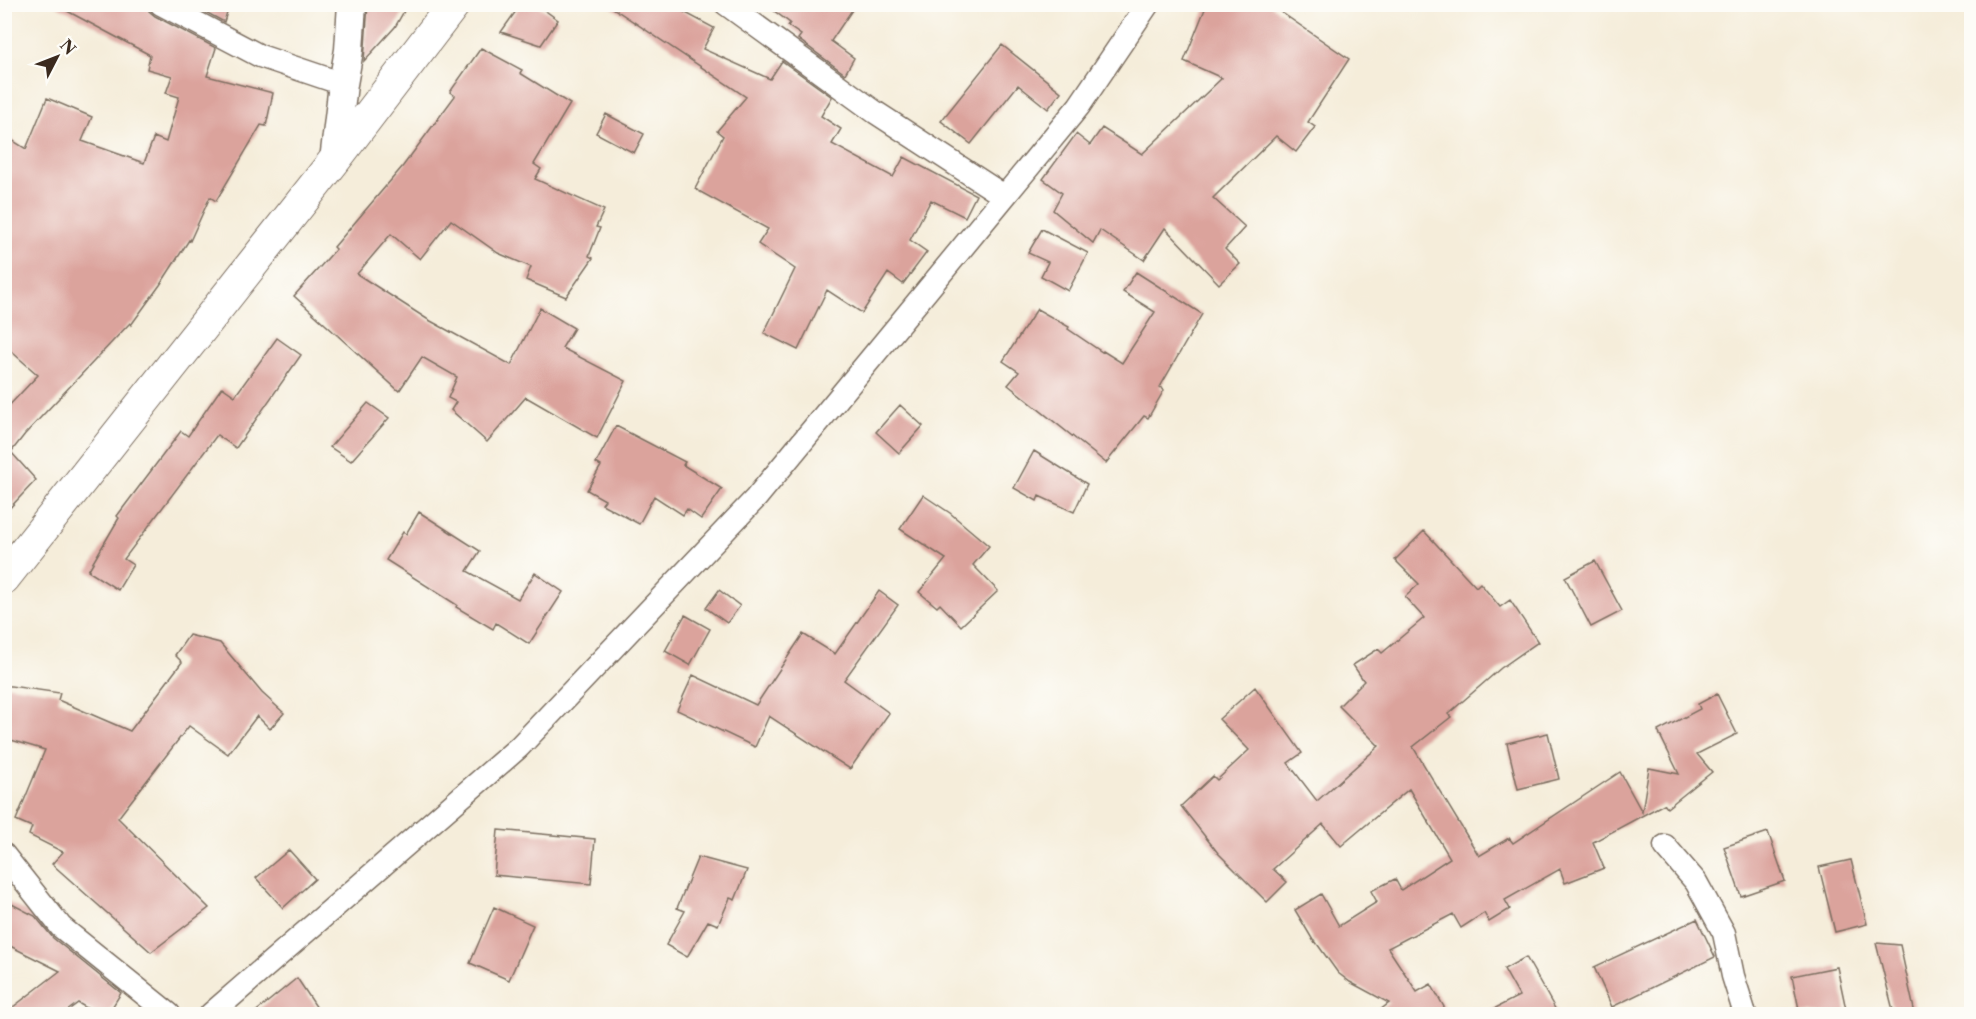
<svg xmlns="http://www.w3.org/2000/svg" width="1976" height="1019" viewBox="0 0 1976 1019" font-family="'Libre Caslon Text',serif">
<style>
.building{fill:#dba39c}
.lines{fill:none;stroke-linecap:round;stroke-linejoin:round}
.minor-casing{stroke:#7c6e60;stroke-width:25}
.tertiary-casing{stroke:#7c6e60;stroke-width:31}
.secondary-casing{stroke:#7c6e60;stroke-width:34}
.minor{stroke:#fff;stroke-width:22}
.tertiary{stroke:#fff;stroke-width:28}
.secondary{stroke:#fff;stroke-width:32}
</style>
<rect width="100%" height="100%" fill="#fdfcf7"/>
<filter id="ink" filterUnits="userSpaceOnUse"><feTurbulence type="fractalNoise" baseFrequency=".0167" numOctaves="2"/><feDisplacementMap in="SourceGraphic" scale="12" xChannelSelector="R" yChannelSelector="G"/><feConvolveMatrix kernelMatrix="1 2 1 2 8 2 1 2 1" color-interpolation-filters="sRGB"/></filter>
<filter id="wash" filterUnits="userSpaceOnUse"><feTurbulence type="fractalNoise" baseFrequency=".008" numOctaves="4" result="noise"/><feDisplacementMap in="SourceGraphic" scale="24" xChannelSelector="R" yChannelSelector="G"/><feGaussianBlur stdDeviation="1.35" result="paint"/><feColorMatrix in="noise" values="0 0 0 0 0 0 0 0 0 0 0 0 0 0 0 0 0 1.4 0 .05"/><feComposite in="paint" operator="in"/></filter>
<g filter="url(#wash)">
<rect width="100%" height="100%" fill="#f5edda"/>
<g id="blocks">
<!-- building -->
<path class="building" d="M 54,4 L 148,4 L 149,11 L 155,16 L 216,48 L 207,76 L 273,93 L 266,126 L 261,125 L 216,201 L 210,197 L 190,241 L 189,240 L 160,285 L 131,325 L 130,323 L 25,434 L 11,452 L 36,480 L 4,514 L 4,411 L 38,375 L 4,345 L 4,135 L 26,149 L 47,98 L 92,117 L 82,141 L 144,163 L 154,137 L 166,142 L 179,97 L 166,93 L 172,76 L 147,69 L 150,55 Z
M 191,4 L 208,4 L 227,12 L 224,22 Z
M 368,4 L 408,4 L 395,27 L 364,61 Z
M 521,4 L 536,4 L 558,20 L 541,45 L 501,32 Z
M 607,4 L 669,4 L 714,28 L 703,49 L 770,79 L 782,61 L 832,97 L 821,116 L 841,129 L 832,144 L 893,177 L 904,157 L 976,195 L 965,217 L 931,200 L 910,240 L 927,252 L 903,284 L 888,273 L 862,313 L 827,290 L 798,350 L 764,333 L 795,269 L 758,244 L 768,229 L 695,189 L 723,136 L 717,131 L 746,97 Z
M 765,4 L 856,4 L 831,41 L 854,58 L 845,74 L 798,39 L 801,35 L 788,26 L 790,23 Z
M 1207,4 L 1269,4 L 1349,59 L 1308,122 L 1315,127 L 1296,152 L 1276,136 L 1213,198 L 1245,227 L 1225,249 L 1240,264 L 1219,284 L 1165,228 L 1144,260 L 1100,230 L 1093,243 L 1053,210 L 1062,193 L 1043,179 L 1076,134 L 1090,145 L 1102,128 L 1142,154 L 1222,78 L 1184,61 Z
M 1002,45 L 1061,92 L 1048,109 L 1018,85 L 971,144 L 941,121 Z
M 481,48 L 522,70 L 520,73 L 570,104 L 534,164 L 541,169 L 535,179 L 604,210 L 596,227 L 600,228 L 589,256 L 593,258 L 566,297 L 526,280 L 531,267 L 498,253 L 451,220 L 420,259 L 391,234 L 357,274 L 427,319 L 511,365 L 540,308 L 574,328 L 562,348 L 626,381 L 597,438 L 526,397 L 487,442 L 451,410 L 456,402 L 448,398 L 457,377 L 422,357 L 399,391 L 294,296 L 336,249 L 334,247 L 403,166 L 455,96 L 450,92 Z
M 606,114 L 644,134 L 634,153 L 596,133 Z
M 1042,229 L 1088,253 L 1068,291 L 1041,276 L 1048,262 L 1028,253 Z
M 1136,272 L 1202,314 L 1160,387 L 1164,390 L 1148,418 L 1144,416 L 1106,463 L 1008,385 L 1019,372 L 1003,361 L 1037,309 L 1069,327 L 1068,329 L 1102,352 L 1103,351 L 1122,363 L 1155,312 L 1123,292 Z
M 277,338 L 301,355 L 236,448 L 217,435 L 124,559 L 133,565 L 118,590 L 88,571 L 119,518 L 117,516 L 181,431 L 188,436 L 222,387 L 235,396 Z
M 368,403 L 389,418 L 351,461 L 330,447 Z
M 900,405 L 923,426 L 899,453 L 876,432 Z
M 616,426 L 685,462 L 683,465 L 722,489 L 701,519 L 687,509 L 683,515 L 654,496 L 639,524 L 602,504 L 605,500 L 587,490 L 601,466 L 596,463 Z
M 1034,451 L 1087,484 L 1074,512 L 1039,496 L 1037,501 L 1014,488 Z
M 923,495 L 950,513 L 989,546 L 973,565 L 998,591 L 961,626 L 940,604 L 937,607 L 919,592 L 946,559 L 900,529 Z
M 419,512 L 480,551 L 467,571 L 518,599 L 535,573 L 563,592 L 529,644 L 496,623 L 493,629 L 456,607 L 457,605 L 386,560 L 403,532 L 406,534 Z
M 1424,531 L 1476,587 L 1480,583 L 1500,607 L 1510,600 L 1538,642 L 1501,668 L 1448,714 L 1451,717 L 1413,747 L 1479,856 L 1509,838 L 1513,843 L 1620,772 L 1642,812 L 1649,768 L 1679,774 L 1658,731 L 1700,709 L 1698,704 L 1717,694 L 1737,734 L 1697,754 L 1712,772 L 1667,808 L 1664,804 L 1593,842 L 1604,868 L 1565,883 L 1560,869 L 1505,900 L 1510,909 L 1489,922 L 1484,913 L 1461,928 L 1453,914 L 1388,948 L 1417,992 L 1431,984 L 1448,1014 L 1375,1014 L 1389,1003 L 1350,982 L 1338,973 L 1315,941 L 1314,942 L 1295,910 L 1321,894 L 1339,926 L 1377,902 L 1371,891 L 1395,879 L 1401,890 L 1450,858 L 1409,789 L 1341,846 L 1323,824 L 1273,869 L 1287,882 L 1267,902 L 1218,853 L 1181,806 L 1213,776 L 1217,780 L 1249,750 L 1219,719 L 1255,687 L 1302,753 L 1288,763 L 1317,801 L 1379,746 L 1339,706 L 1364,681 L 1353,665 L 1378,649 L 1382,653 L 1424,618 L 1405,597 L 1419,584 L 1395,560 Z
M 1595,561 L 1622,611 L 1591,627 L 1565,577 Z
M 719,590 L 740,606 L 727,623 L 706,608 Z
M 879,591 L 898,605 L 844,680 L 889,713 L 850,769 L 769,716 L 755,747 L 677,710 L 693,675 L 756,705 L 803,634 L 835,654 Z
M 685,615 L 710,629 L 690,665 L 665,651 Z
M 189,635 L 220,643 L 262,693 L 284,713 L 270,729 L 257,716 L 228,754 L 189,726 L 118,818 L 209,908 L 151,952 L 52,864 L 63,852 L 29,835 L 32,827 L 16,820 L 45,750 L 4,738 L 4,685 L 60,693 L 58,700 L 130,731 L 182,662 L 175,655 Z
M 1548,733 L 1559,779 L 1518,789 L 1507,743 Z
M 498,830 L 595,839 L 591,884 L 494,875 Z
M 1768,832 L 1785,881 L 1741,896 L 1724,847 Z
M 289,850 L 315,879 L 283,908 L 256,878 Z
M 698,857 L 747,870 L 735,900 L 730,898 L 718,925 L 708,921 L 687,957 L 666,945 L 685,911 L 677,908 Z
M 1851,860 L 1867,924 L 1835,932 L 1819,867 Z
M 4,900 L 35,916 L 53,938 L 121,993 L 108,1014 L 97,1014 L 78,1003 L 63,1014 L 4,1014 L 60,971 L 4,943 Z
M 494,907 L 533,925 L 509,980 L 470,963 Z
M 1697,919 L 1715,957 L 1612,1007 L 1594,967 Z
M 1876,943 L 1900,945 L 1915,1014 L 1894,1014 Z
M 1526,957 L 1558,1014 L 1484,1014 L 1519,996 L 1504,969 Z
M 1837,967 L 1847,1014 L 1800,1014 L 1792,976 Z
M 297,978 L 321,1014 L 253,1014 Z"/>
</g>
</g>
<g filter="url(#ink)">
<use href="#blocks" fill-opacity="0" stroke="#7c6e60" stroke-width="1.5"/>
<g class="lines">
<defs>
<path id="minor" d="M 161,4 L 260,56 L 343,84
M 726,4 L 875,112 L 1004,196
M 1665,846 L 1696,882 L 1724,933 L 1733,976 L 1745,1014
M 4,855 L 61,927 L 169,1014
M 211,1014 L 519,747 L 756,498 L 1079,106 L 1148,4"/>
<path id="tertiary" d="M 334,161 L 343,84 L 349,50 L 352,4"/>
<path id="secondary" d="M 4,578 L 334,161 L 454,4"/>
</defs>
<!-- minor casing -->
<use href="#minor" class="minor-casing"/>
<!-- tertiary casing -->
<use href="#tertiary" class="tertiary-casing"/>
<!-- secondary casing -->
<use href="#secondary" class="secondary-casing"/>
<!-- minor -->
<use href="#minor" class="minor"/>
<!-- tertiary -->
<use href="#tertiary" class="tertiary"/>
<!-- secondary -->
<use href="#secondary" class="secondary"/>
</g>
</g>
<!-- margin -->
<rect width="1976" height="1019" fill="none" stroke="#fdfcf7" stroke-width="24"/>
<!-- north arrow -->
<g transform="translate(57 57) rotate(48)" stroke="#fdfcf7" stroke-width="4.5" paint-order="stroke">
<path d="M0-4.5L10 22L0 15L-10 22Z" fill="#3b2a1e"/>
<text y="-9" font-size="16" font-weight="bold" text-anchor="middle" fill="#3b2a1e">N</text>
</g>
</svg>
